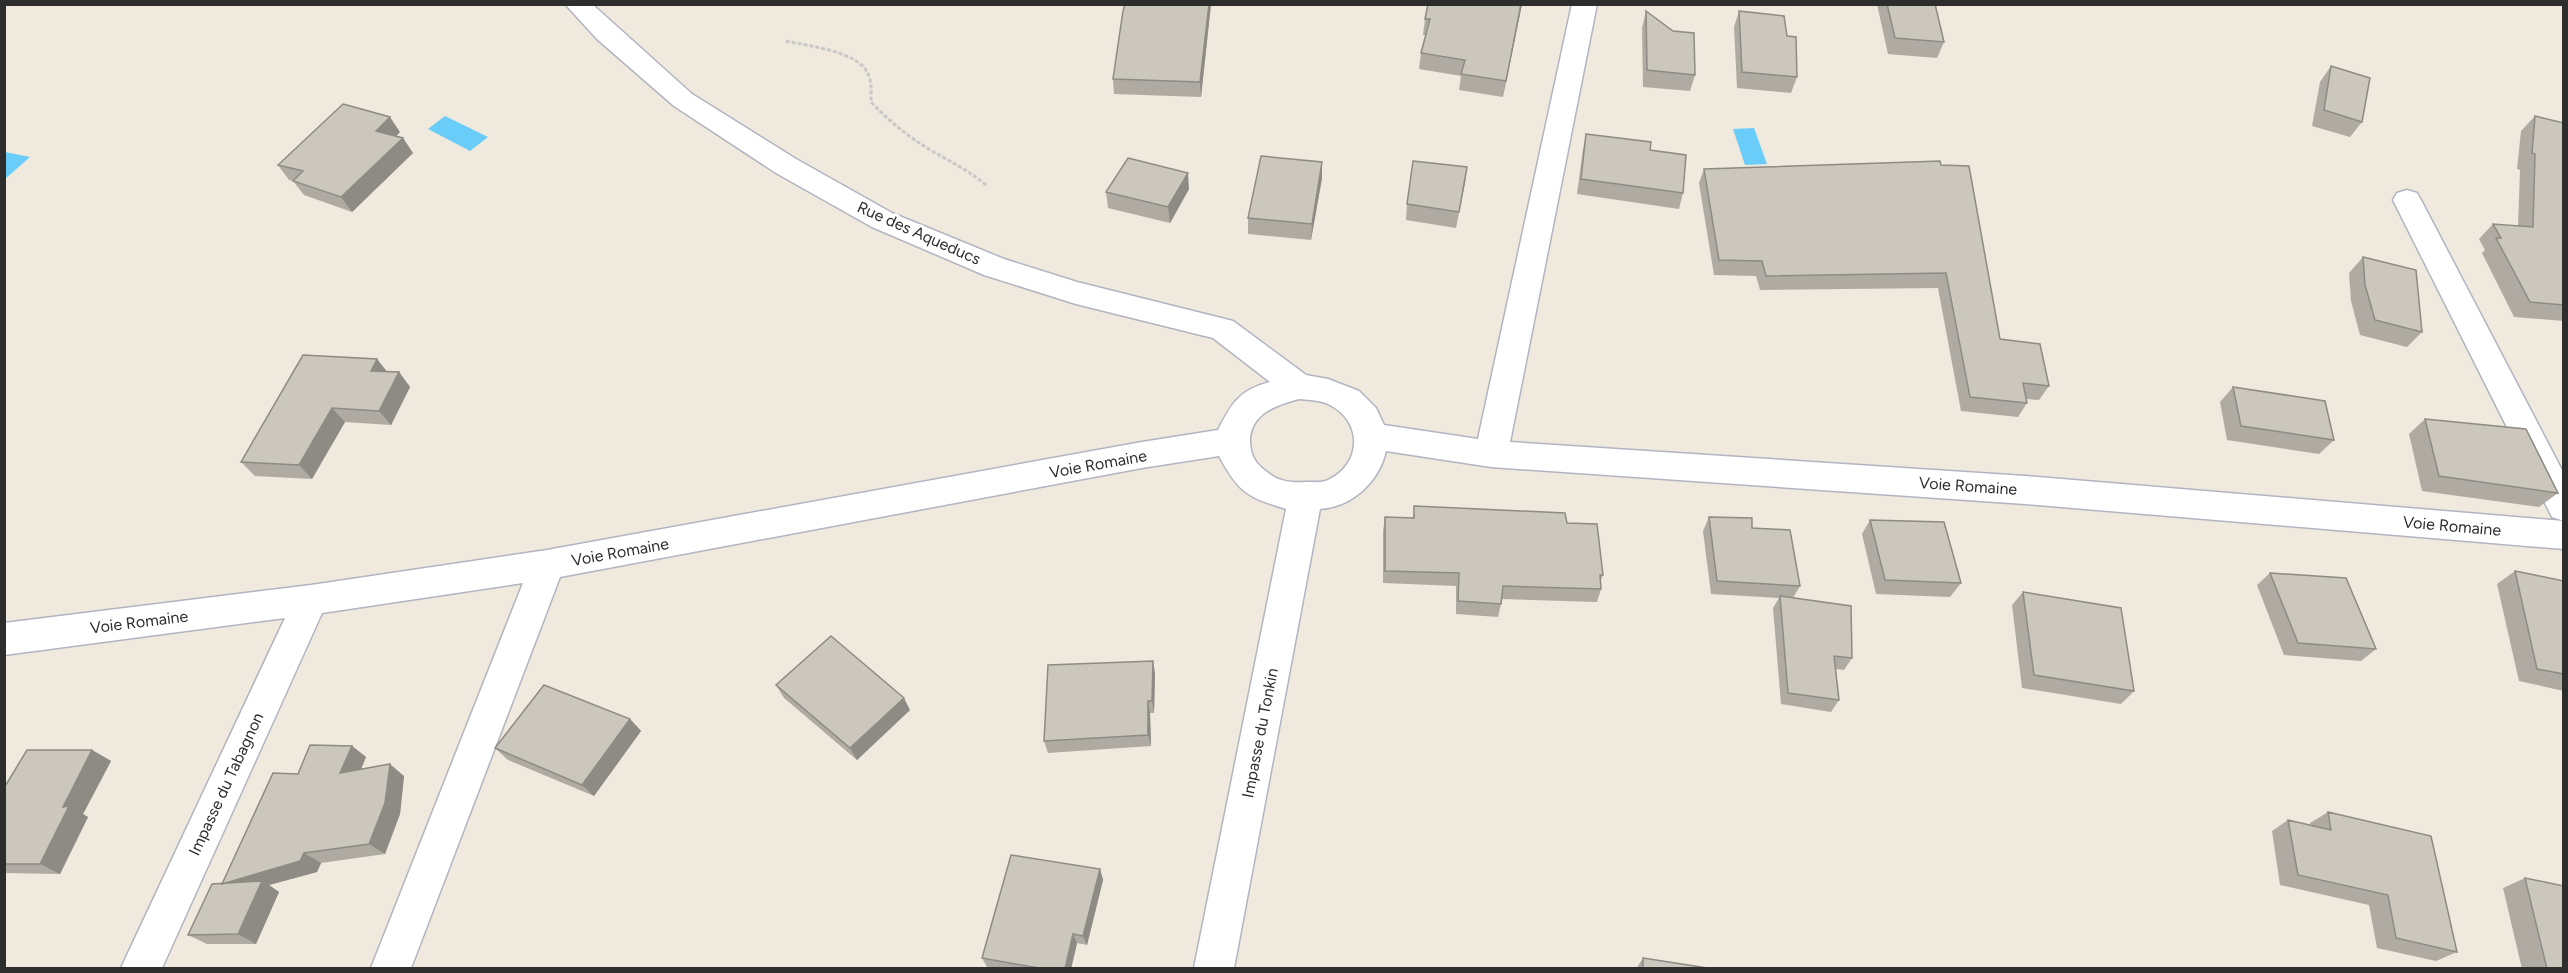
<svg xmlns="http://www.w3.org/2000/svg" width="2568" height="973" viewBox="0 0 2568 973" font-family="Figtree,sans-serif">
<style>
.water{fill:#6accf9}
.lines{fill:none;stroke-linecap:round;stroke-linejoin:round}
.minor-casing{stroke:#b2b4c1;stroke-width:3}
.path{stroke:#c8c8c8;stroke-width:3;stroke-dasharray:4 2;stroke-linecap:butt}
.minor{fill:#fff;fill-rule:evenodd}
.wall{fill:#afaba3}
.shaded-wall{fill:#8e8b84}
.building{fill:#cbc7bd;stroke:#8e8b84;stroke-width:1.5}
.labels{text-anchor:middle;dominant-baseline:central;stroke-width:6;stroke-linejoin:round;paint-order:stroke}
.street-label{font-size:16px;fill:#2d2d2d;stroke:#fff}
</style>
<rect width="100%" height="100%" fill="#efe9de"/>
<!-- water -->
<path class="water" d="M 445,116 L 488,137 L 470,151 L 428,129 Z
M 1754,128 L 1767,164 L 1745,165 L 1733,129 Z
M 5,152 L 30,157 L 5,179 L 4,152 Z"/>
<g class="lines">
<defs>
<path id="minor" d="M 565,4 L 592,4 L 692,94 L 796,159 L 892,213 L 1004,259 L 1077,282 L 1233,321 L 1306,375 L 1328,379 L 1359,391 L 1376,408 L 1384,425 L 1478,439 L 1572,4 L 1597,4 L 1510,442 L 2025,476 L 2564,521 L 2564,549 L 2025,504 L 1491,467 L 1386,451 C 1379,482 1352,507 1320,509 L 1234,968 L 1194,968 L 1286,509 C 1247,497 1239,493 1219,456 L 1142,468 L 560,577 L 411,968 L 371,968 L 523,583 L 322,613 L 162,968 L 121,968 L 285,618 L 4,655 L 4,623 L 311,585 L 547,550 L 1142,442 L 1218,430 C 1232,403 1239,390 1270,382 L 1213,338 L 1076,304 L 984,275 L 872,227 L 776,173 L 674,106 L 597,39 ZM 1299,399 C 1309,400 1321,400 1330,405 C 1363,422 1362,464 1328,480 C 1322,483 1313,482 1306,482 C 1291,483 1279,482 1267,472 C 1256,464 1251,457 1250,443 C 1249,414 1276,405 1299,399 Z
M 2407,190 L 2417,193 L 2421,200 L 2564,474 L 2564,521 L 2552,517 L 2393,200 L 2397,193 Z"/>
</defs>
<!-- minor casing -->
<use href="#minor" class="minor-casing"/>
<!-- path -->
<path class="path" d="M 786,41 C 807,46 859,51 868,74 C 872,82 871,93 871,102 C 887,119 905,134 924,146 C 946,160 968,169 987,186"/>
<!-- minor -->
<use href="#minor" class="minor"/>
</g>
<!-- wall -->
<path class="wall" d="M 1125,4 L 1211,4 L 1201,97 L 1114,94 L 1113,79 Z
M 1428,4 L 1522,4 L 1503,97 L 1459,90 L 1461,76 L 1419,69 L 1421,53 L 1426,35 L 1423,35 L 1425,19 Z
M 1877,4 L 1935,4 L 1944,42 L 1937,58 L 1888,54 Z
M 1646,11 L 1695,75 L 1690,91 L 1643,87 L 1642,28 Z
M 1739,11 L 1787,36 L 1797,77 L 1791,93 L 1737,88 L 1734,27 Z
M 2331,66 L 2362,122 L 2350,137 L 2312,126 L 2320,82 Z
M 2535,116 L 2564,123 L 2564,321 L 2514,317 L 2482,253 L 2485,250 L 2479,239 L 2493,224 L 2518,226 L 2520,170 L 2517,169 L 2521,131 Z
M 400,132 L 396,136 L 403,138 L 413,153 L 352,212 L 304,195 L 293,181 L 289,180 L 278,165 Z
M 1586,134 L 1650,150 L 1683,193 L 1679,209 L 1577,194 L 1583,149 Z
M 1940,161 L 2000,339 L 2049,386 L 2039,400 L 2027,399 L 2027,403 L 2018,417 L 1961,411 L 1938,288 L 1760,290 L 1756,276 L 1714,275 L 1699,183 L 1704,169 Z
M 1467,167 L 1456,228 L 1406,220 L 1407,204 Z
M 1322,178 L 1311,240 L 1248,234 L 1248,218 Z
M 1189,189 L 1170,223 L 1108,208 L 1106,192 Z
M 2363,257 L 2422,332 L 2407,347 L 2360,335 L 2351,301 L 2349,273 Z
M 388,372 L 399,372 L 410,387 L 391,425 L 345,422 L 312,479 L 255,476 L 241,462 Z
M 2233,387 L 2334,440 L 2319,454 L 2227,440 L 2220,402 Z
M 2425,419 L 2558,493 L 2539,507 L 2422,491 L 2409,434 Z
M 1414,506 L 1567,523 L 1603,575 L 1600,582 L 1601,589 L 1597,602 L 1502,599 L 1498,617 L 1456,614 L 1456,586 L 1383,583 L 1383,531 L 1385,517 L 1413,518 Z
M 1709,517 L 1752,528 L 1800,586 L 1793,598 L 1852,658 L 1844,670 L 1836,669 L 1839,700 L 1831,712 L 1781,704 L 1773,608 L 1779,598 L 1711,594 L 1703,531 Z
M 1870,520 L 1961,583 L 1950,597 L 1876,594 L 1862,534 Z
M 2515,571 L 2564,581 L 2564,691 L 2519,681 L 2497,584 Z
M 2270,573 L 2376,649 L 2361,661 L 2284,655 L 2257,585 Z
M 2023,592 L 2134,691 L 2121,704 L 2022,688 L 2012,605 Z
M 1155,673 L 1154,713 L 1150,713 L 1151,746 L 1048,753 L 1044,741 Z
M 776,685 L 910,710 L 857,760 L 784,698 Z
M 630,719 L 641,731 L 594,796 L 508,760 L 495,748 Z
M 352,746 L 366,757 L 361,769 L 404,776 L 400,814 L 385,854 L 321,863 L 317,872 L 269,885 L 279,892 L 256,944 L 207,944 L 188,935 L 298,774 Z
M 92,750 L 111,761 L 83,814 L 88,817 L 60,874 L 4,873 L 4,788 Z
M 2328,812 L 2457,952 L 2436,961 L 2377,948 L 2369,905 L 2280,885 L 2272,831 L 2288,820 L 2311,825 L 2310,823 Z
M 1100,869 L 1103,880 L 1087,945 L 1077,943 L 1071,969 L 994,969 L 987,967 L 982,958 Z
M 2525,878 L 2564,969 L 2522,969 L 2503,888 Z
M 1643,958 L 1714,969 L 1636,969 Z"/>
<!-- shaded-wall -->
<path class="shaded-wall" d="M 1209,4 L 1211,4 L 1201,97 L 1200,82 Z
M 1521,4 L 1522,4 L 1503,97 L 1506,81 Z
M 390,117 L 400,132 L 386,146 L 376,131 Z
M 403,138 L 413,153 L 352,212 L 341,197 Z
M 1322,162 L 1322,178 L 1311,240 L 1312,224 Z
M 1467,167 L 1465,183 L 1456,228 L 1459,212 Z
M 1188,173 L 1189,189 L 1170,223 L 1168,207 Z
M 377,359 L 389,374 L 371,371 Z
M 399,372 L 410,387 L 391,425 L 379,411 Z
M 332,408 L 345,422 L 312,479 L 299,465 Z
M 1153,661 L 1155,673 L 1154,713 L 1152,701 Z
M 904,698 L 910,710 L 857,760 L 850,748 Z
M 1148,701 L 1150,713 L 1151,746 L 1148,735 Z
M 630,719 L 641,731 L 594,796 L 582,785 Z
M 352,746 L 366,757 L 355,784 L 340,773 Z
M 92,750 L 111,761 L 83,814 L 88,817 L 60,874 L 40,864 L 63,807 Z
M 390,764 L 404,776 L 400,814 L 385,854 L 369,844 Z
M 304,853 L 321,863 L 317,872 L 269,885 L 279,892 L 256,944 L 238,934 L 222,884 Z
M 1100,869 L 1103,880 L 1087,945 L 1083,936 Z
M 1073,934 L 1077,943 L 1071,969 L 1065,969 Z"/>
<!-- building -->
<path class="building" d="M 1125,4 L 1209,4 L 1200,82 L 1113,79 L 1123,11 Z
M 1428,4 L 1521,4 L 1506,81 L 1461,74 L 1465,60 L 1421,53 L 1430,19 L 1425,19 Z
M 1887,4 L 1935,4 L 1944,42 L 1895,38 Z
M 1646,11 L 1673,31 L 1694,33 L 1695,75 L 1647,70 Z
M 1739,11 L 1784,16 L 1787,36 L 1796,37 L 1797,77 L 1742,72 Z
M 2331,66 L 2370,78 L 2362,122 L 2324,110 Z
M 343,104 L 390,117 L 376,131 L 403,138 L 341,197 L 293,181 L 303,171 L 278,165 Z
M 2535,116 L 2564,123 L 2564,305 L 2530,302 L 2496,238 L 2501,238 L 2493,224 L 2533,227 L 2535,154 L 2532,153 Z
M 1586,134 L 1651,142 L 1650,150 L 1686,155 L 1683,193 L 1581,179 Z
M 1261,156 L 1322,162 L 1312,224 L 1248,218 Z
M 1128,158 L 1188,173 L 1168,207 L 1106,192 Z
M 1413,161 L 1467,167 L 1459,212 L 1407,204 Z
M 1940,161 L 1941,165 L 1969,166 L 2000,339 L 2040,344 L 2049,386 L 2023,383 L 2027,403 L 1970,397 L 1946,273 L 1766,276 L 1762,261 L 1719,260 L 1704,169 Z
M 2363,257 L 2416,270 L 2422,332 L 2375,320 L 2365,285 Z
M 303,355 L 377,359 L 371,371 L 399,372 L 379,411 L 332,408 L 299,465 L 241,462 Z
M 2233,387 L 2325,401 L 2334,440 L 2241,426 Z
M 2425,419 L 2526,429 L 2558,493 L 2439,476 Z
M 1414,506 L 1565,513 L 1567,523 L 1597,524 L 1603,575 L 1600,575 L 1601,589 L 1503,586 L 1501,604 L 1458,601 L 1459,573 L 1385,571 L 1385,517 L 1414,518 Z
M 1709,517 L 1752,518 L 1752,528 L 1790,530 L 1800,586 L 1717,581 Z
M 1870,520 L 1944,522 L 1961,583 L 1885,580 Z
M 2515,571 L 2564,581 L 2564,674 L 2537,669 Z
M 2270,573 L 2346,578 L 2376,649 L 2298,643 Z
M 2023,592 L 2121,608 L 2134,691 L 2034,675 Z
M 1780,596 L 1851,606 L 1852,658 L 1834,656 L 1839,700 L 1788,693 Z
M 831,636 L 904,698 L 850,748 L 776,685 Z
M 1153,661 L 1152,701 L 1148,701 L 1148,735 L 1044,741 L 1048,665 Z
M 544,685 L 630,719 L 582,785 L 495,748 Z
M 310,745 L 352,746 L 340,773 L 390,764 L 385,803 L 369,844 L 304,853 L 300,861 L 222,884 L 273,773 L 298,774 Z
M 27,750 L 92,750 L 63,807 L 69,806 L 40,864 L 4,864 L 4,788 Z
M 2328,812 L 2431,836 L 2457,952 L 2396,938 L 2388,895 L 2298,875 L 2288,820 L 2331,830 Z
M 1011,855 L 1100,869 L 1083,936 L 1073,934 L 1065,969 L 1044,969 L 982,958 Z
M 2525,878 L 2564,886 L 2564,969 L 2547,969 Z
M 262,881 L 238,934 L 188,935 L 212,884 Z
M 1643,958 L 1714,969 L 1643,969 Z"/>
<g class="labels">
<!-- street labels -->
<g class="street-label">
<text transform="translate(919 233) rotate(24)">Rue des Aqueducs</text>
<text transform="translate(1098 464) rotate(-10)">Voie Romaine</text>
<text transform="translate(1968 486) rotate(4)">Voie Romaine</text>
<text transform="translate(2452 526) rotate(5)">Voie Romaine</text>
<text transform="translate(620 552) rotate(-10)">Voie Romaine</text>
<text transform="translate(139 622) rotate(-7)">Voie Romaine</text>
<text transform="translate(1260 733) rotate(-79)">Impasse du Tonkin</text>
<text transform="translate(226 784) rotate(-65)">Impasse du Tabagnon</text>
</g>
</g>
<!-- border -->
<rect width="2568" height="973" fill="none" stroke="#2d2d2d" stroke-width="12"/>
</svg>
